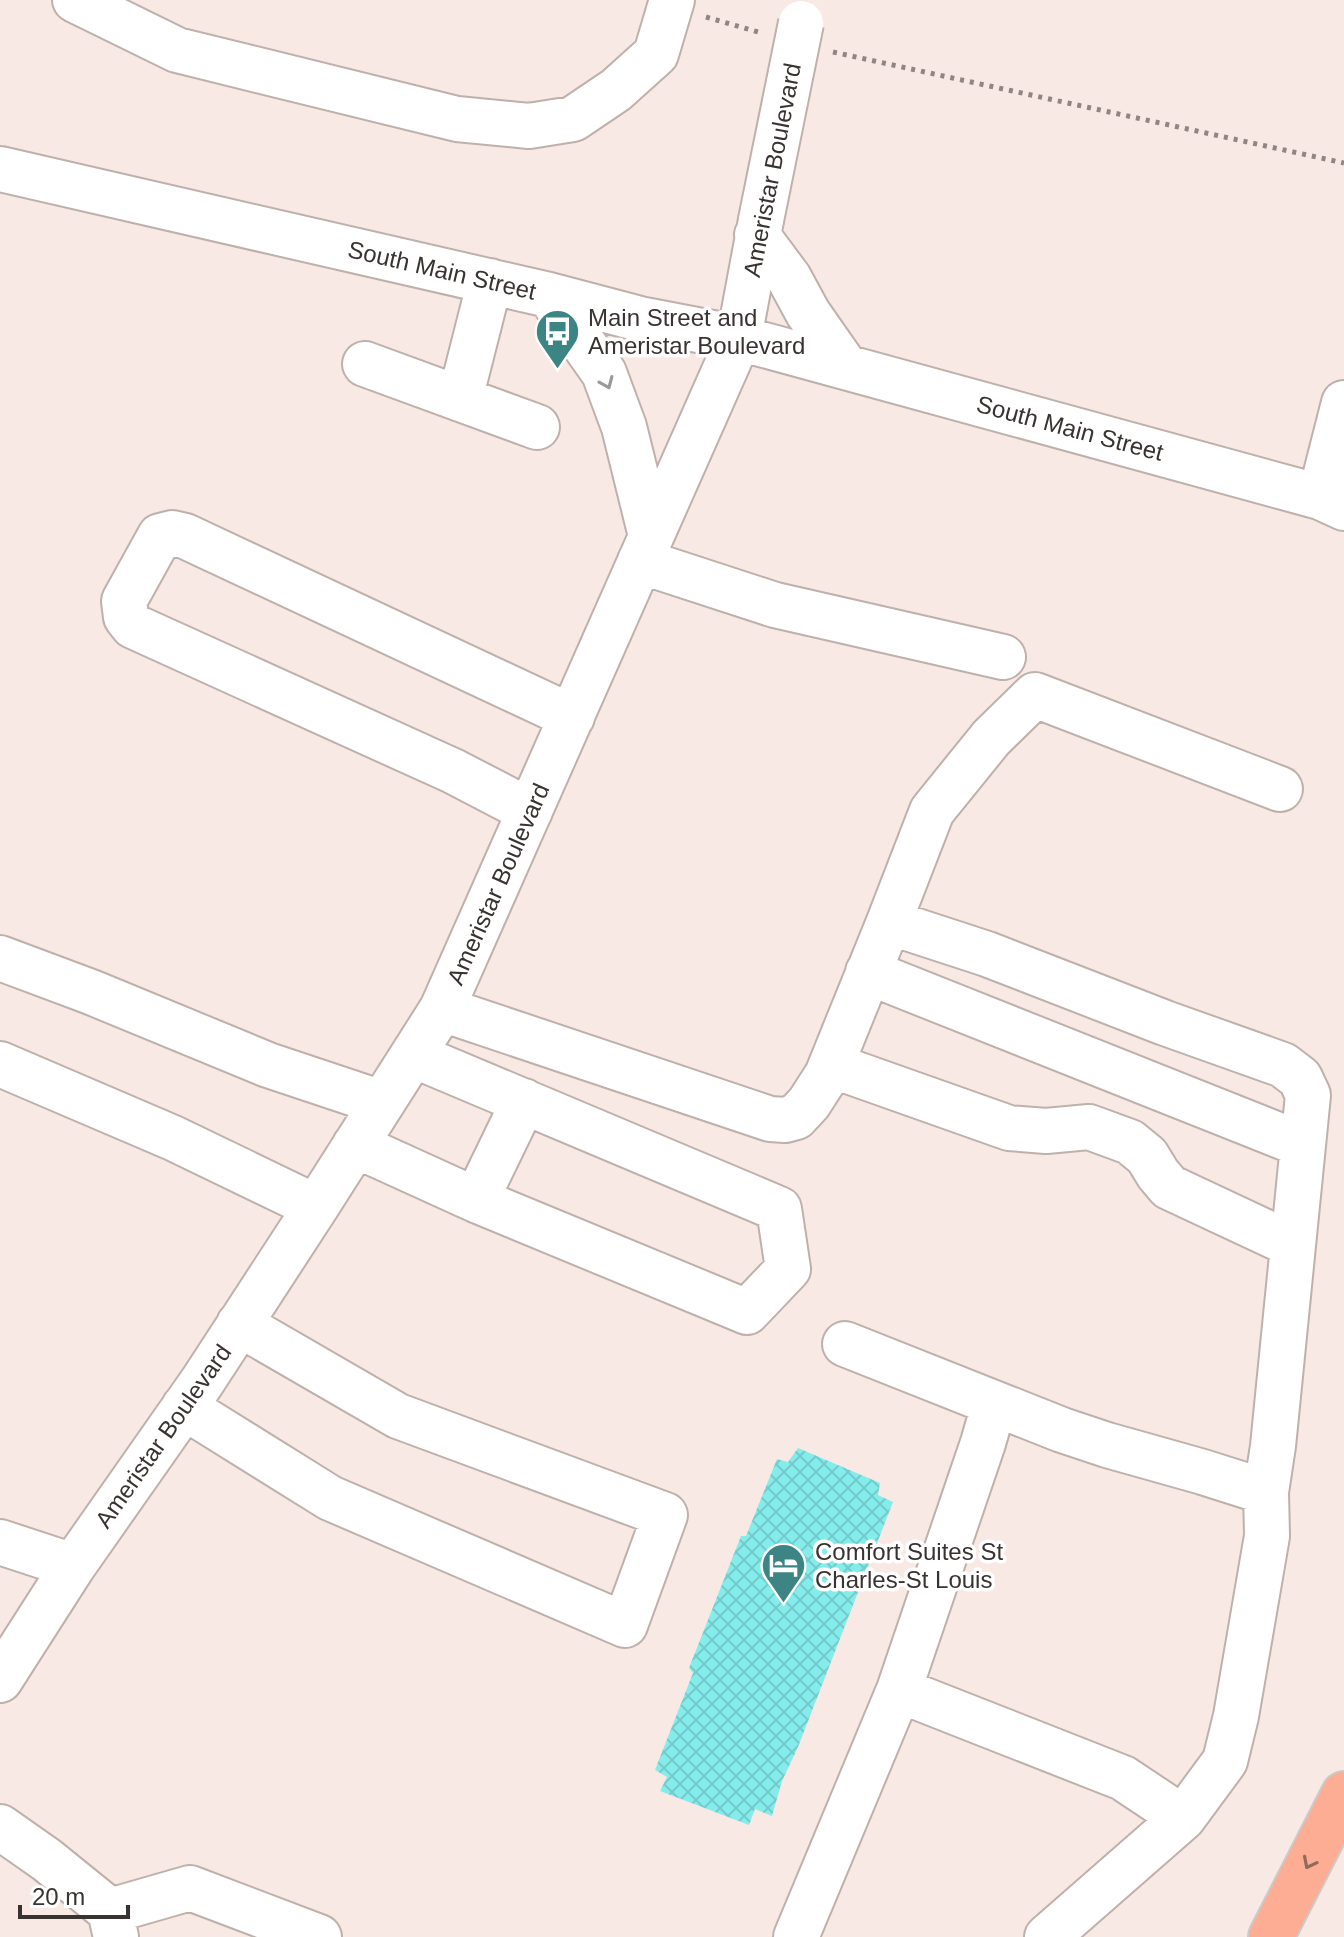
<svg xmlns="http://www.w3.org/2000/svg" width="1344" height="1937" viewBox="0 0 1344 1937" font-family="Arial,sans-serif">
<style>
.building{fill:url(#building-cross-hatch)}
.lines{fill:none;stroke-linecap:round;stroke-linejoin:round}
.minor-casing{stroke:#beb0ab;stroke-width:48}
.highway-casing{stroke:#cbcac9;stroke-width:48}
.path{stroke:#8f8582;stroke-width:5;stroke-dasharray:4 6;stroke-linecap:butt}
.minor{stroke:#fff;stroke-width:44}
.highway{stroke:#fdad93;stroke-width:44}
.minor-bridge-casing{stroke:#beb0ab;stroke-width:48;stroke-linecap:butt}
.minor-bridge{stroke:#fff;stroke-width:44}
.oneway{stroke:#9c9898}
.oneway2{stroke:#91695d}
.labels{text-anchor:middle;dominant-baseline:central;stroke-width:7;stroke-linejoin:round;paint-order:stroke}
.street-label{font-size:24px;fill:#383231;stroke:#fff}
.poi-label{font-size:24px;fill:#383231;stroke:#fff;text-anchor:start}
</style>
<defs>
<pattern id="building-cross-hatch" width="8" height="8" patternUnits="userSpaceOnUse" patternTransform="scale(2)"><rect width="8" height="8" fill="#85ecec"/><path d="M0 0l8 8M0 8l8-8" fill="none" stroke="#74cbcb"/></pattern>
</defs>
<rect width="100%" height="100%" fill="#f8e9e4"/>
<!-- building -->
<path class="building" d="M 798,1448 L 880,1483 L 878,1495 L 893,1502 L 798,1747 L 782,1781 L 772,1816 L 755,1809 L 749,1825 L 660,1791 L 667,1777 L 655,1770 L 693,1673 L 689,1668 L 741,1536 L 746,1536 L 777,1459 L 788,1462 Z"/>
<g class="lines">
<defs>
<path id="minor" d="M 75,0 L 177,50 L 457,119 L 529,126 L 573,119 L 616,90 L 656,54 L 672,0
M 0,169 L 549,295 L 640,319 L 739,338 L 1320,497 L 1344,508
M 757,235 L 789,278 L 808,313 L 845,366
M 549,295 L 604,373 L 624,427 L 651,536
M 365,364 L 537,427
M 460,399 L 490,281
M 1320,497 L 1344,403
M 640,561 L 775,605 L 1003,657
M 530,811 L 453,771 L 133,626 L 126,617 L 124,601 L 160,536 L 172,533 L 185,536 L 572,717
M 889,922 L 987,954 L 1165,1023 L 1283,1065 L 1300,1078 L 1308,1095 L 1273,1446 L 1266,1492 L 1267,1536 L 1236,1716 L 1225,1761 L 1183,1818 L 1047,1937
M 0,958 L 91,992 L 268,1065 L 382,1103
M 868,972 L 1303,1145
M 442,1009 L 770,1119 L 785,1120 L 796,1117 L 809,1103 L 827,1075 L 889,922 L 932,811 L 991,738 L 1035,695 L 1280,789
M 0,1064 L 173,1138 L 316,1207
M 831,1065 L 1009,1128 L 1046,1131 L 1089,1127 L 1130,1142 L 1147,1156 L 1158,1174 L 1169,1187 L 1293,1245
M 355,1145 L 476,1200 L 747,1312 L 788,1269 L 779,1209 L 413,1055
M 476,1200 L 524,1101
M 845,1344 L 1062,1430 L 1107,1445 L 1203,1472 L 1266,1492
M 994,1405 L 983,1443 L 899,1690 L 1123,1778 L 1183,1818
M 184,1407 L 330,1498 L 625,1625 L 665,1515 L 398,1416 L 239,1324
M 0,1542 L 73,1566
M 0,1680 L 73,1566 L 202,1382 L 316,1207 L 442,1009 L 739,338 L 761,220
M 0,1827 L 47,1860 L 110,1911 L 116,1937
M 110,1911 L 190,1888 L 319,1937
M 796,1937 L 899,1690"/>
<path id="highway" d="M 1271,1937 L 1344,1794"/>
</defs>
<!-- minor casing -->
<use href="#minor" class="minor-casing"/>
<!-- highway casing -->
<use href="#highway" class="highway-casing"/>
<!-- path -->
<path class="path" d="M 706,17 L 758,32
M 833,52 L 1344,163"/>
<!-- minor -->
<use href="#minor" class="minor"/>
<!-- highway -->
<use href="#highway" class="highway"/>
<defs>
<path id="minor-bridge" d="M 761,220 L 801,23"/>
</defs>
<!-- minor-bridge casing -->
<use href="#minor-bridge" class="minor-bridge-casing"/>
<!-- minor-bridge -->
<use href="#minor-bridge" class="minor-bridge"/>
</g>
<!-- one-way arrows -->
<defs><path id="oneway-chevron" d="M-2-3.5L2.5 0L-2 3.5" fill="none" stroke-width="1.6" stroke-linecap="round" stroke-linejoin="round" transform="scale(2)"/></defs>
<use class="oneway" href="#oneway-chevron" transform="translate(607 383) rotate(67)"/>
<use class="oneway2" href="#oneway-chevron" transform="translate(1309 1863) rotate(117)"/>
<!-- icons -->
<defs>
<symbol id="bus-pin" viewBox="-11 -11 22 30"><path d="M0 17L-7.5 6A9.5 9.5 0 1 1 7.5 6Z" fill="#3d8585" stroke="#fff"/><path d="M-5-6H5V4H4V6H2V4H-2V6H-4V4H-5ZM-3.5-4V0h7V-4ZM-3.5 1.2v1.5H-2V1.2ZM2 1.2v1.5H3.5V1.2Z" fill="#fff"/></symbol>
<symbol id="hotel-pin" viewBox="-11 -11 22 30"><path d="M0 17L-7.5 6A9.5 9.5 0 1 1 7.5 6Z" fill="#3d8585" stroke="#fff"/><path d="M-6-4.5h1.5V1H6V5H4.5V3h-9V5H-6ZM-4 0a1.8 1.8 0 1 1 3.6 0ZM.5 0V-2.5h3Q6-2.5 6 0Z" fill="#fff"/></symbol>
</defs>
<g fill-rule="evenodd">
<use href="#bus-pin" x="532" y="306" width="51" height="69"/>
<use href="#hotel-pin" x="758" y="1540" width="51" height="69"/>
</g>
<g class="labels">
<!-- street labels -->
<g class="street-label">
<text transform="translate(772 170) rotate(-79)">Ameristar Boulevard</text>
<text transform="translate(442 270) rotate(13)">South Main Street</text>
<text transform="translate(1070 428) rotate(15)">South Main Street</text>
<text transform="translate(498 884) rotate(-66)">Ameristar Boulevard</text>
<text transform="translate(163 1436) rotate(-55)">Ameristar Boulevard</text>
</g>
<!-- poi labels -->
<g class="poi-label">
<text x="588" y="317">Main Street and<tspan x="588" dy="28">Ameristar Boulevard</tspan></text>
<text x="815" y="1551">Comfort Suites St<tspan x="815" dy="28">Charles-St Louis</tspan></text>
</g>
</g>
<!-- scale -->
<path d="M20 1905v12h108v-12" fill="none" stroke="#383231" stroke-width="4"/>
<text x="32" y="1905" font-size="24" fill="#383231" stroke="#ffffff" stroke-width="6" paint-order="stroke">20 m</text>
</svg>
